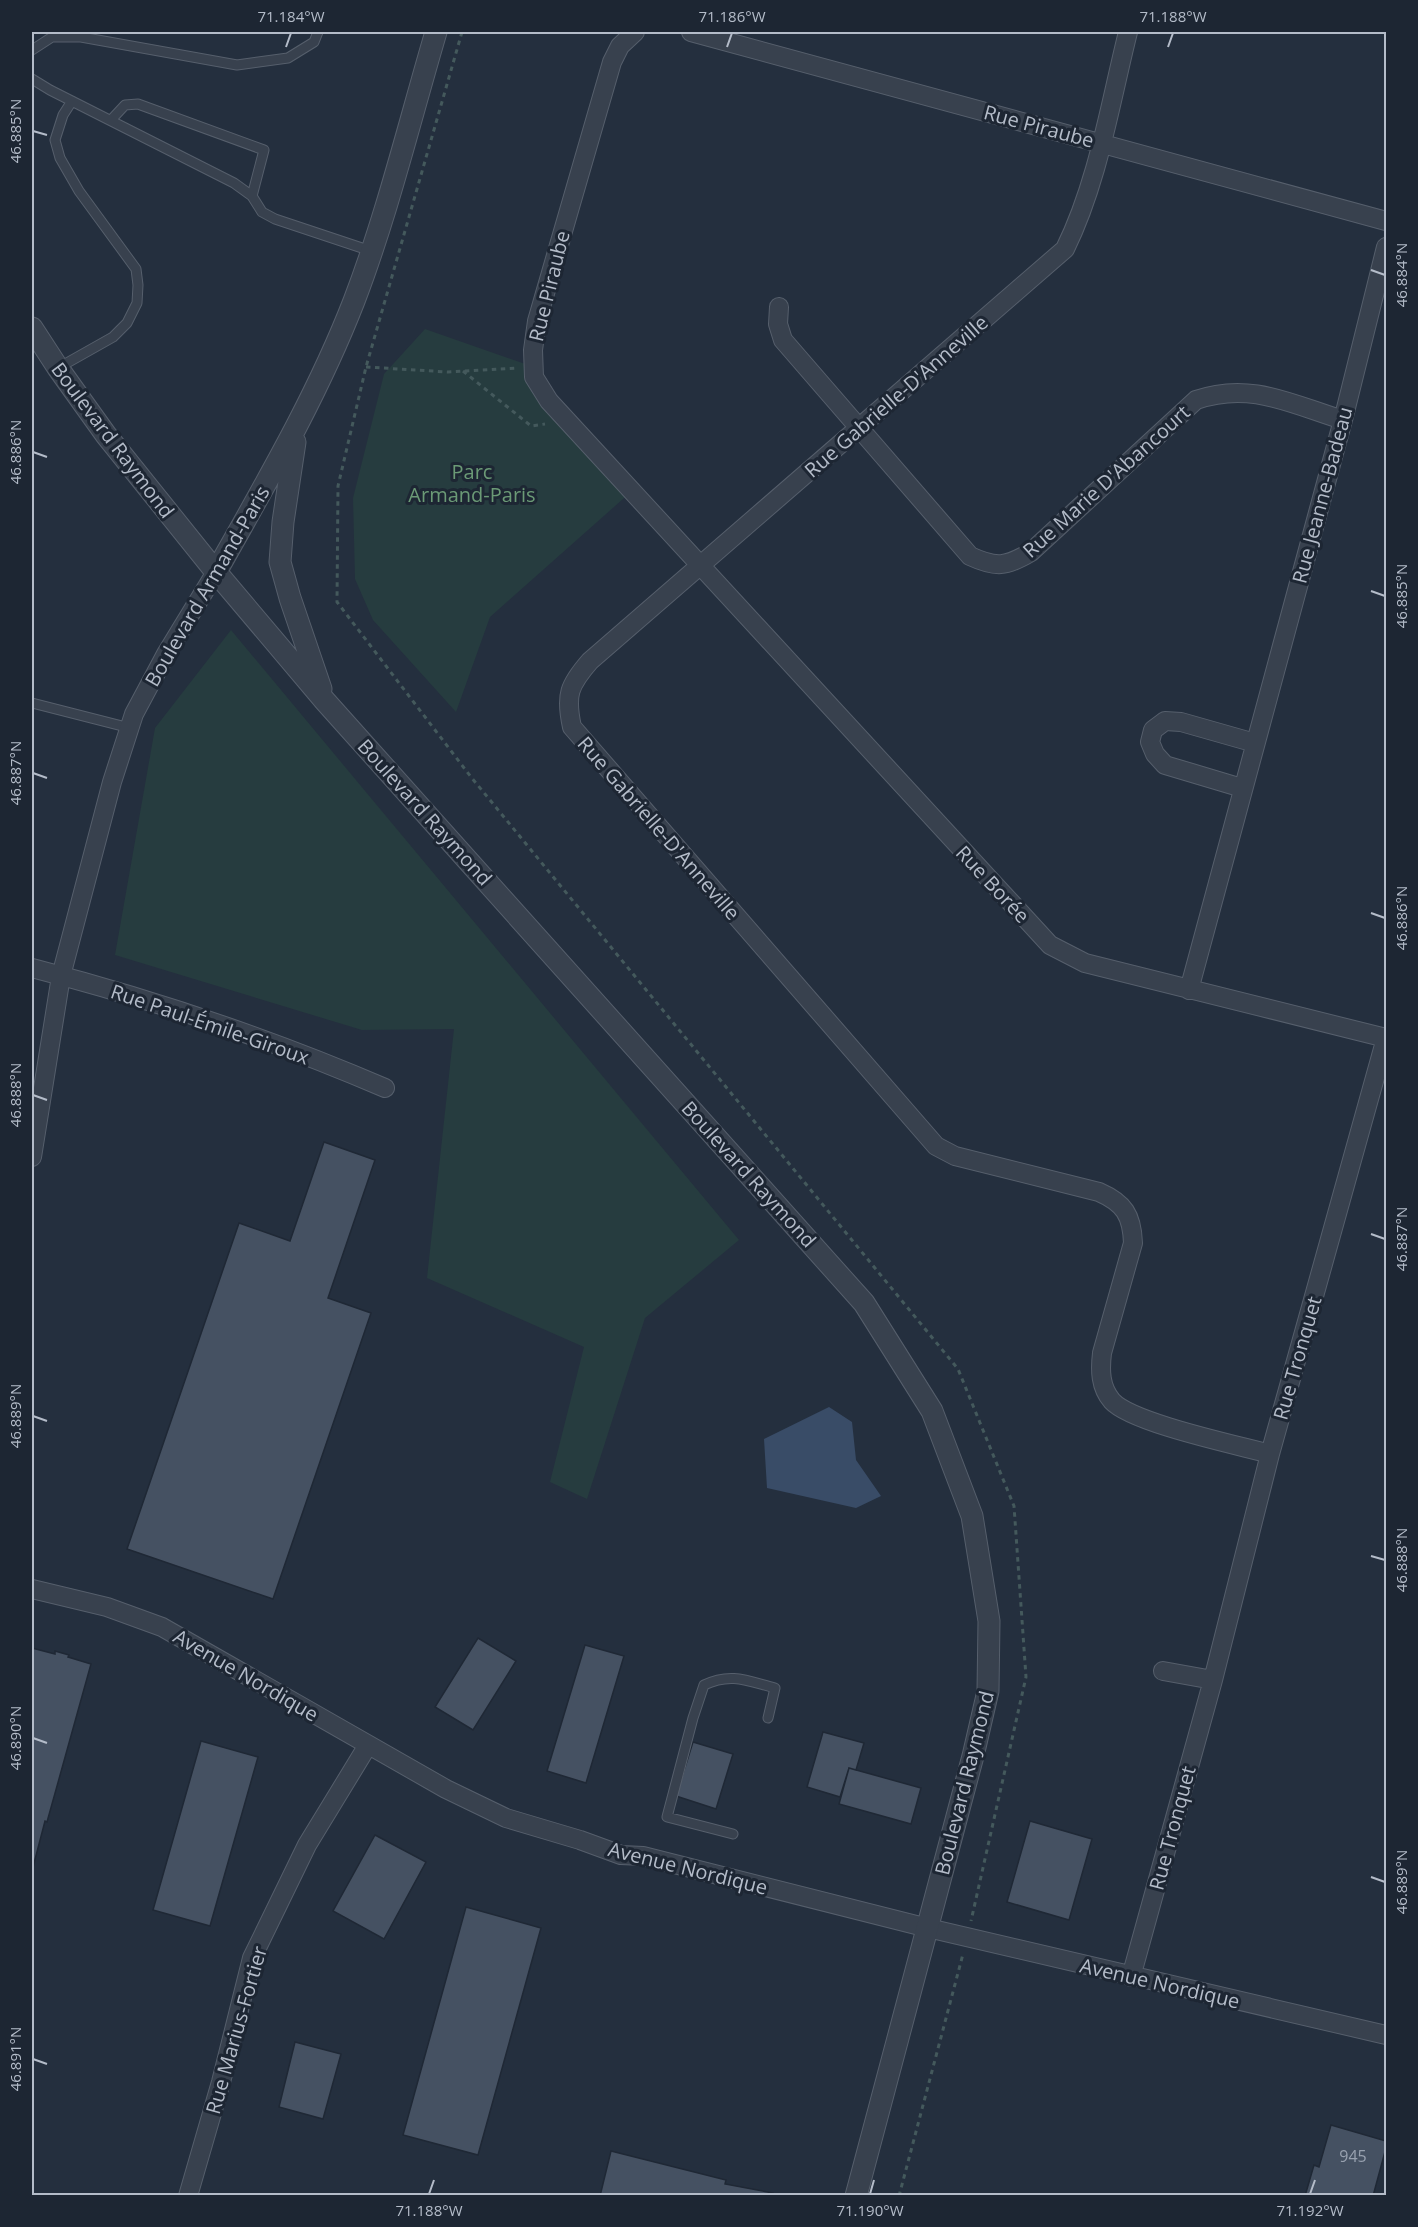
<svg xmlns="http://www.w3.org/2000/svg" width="1418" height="2227" viewBox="0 0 1418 2227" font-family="'Open Sans',sans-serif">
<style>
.green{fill:#263c3f}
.water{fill:#394c67}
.building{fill:#455162;stroke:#1f2835;stroke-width:1.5}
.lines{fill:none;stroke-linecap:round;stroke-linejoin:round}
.service-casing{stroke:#565f6c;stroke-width:11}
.minor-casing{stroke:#565f6c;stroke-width:20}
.tertiary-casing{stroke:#565f6c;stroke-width:23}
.path{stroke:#44595c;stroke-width:3;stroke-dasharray:4.5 4.5;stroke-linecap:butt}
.service{stroke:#38414e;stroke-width:9}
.minor{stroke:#38414e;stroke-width:18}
.tertiary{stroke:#38414e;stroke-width:21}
.ticks{fill:none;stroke:#b4bcc9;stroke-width:2}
.labels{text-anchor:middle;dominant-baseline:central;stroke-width:6;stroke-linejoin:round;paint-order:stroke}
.number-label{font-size:16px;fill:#98a1af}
.street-label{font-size:20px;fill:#b4bcc9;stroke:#1d2633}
.park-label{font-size:20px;fill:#6b9a76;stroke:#1d2633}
.neatline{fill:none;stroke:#b4bcc9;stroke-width:2}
.ticks-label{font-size:15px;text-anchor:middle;fill:#b4bcc9}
</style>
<rect width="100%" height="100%" fill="#242f3e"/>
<!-- green -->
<path class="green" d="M 425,329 L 534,367 L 534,377 L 632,491 L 490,617 L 456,712 L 373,620 L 355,579 L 353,498 L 384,374 Z
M 231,630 L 739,1240 L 645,1318 L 587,1499 L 550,1482 L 584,1347 L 427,1278 L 454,1029 L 362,1030 L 115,955 L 155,728 Z"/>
<!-- water -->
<path class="water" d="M 829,1407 L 852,1422 L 856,1460 L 881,1496 L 856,1508 L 767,1488 L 764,1439 Z"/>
<!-- building -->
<path class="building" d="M 324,1142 L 375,1160 L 328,1298 L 371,1313 L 273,1599 L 127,1549 L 239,1223 L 290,1241 Z
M 478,1638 L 516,1661 L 473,1730 L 435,1707 Z
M 585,1645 L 624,1656 L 586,1783 L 547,1771 Z
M 32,1648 L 55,1654 L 55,1651 L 69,1655 L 68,1657 L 91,1664 L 47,1822 L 45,1821 L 32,1871 Z
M 823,1732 L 864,1743 L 856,1770 L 849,1768 L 840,1797 L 807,1787 Z
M 201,1741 L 258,1757 L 210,1926 L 153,1910 Z
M 693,1742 L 733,1754 L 716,1809 L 676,1796 Z
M 849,1768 L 921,1788 L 911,1824 L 839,1804 Z
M 1030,1821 L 1092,1839 L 1069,1920 L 1007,1902 Z
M 375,1835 L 426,1862 L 384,1939 L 333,1911 Z
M 466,1907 L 541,1928 L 478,2155 L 403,2135 Z
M 295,2042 L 341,2054 L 323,2119 L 279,2107 Z
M 1331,2125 L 1386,2141 L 1386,2148 L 1373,2196 L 1305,2196 L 1314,2165 L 1319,2167 Z
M 611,2151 L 726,2180 L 725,2184 L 773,2193 L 772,2196 L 600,2196 Z"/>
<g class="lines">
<defs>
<path id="service" d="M 32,50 L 52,37 L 81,37 L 237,65 L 288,58 L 314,42 L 318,32
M 32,79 L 50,90 L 234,183 L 252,196 L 262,212 L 275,219 L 371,251
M 111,120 L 125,105 L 138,104 L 264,150 L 252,196
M 58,368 L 113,337 L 127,323 L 137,303 L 138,285 L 136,269 L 79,191 L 60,158 L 55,140 L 63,115 L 72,101
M 32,703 L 130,728
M 733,1834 L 667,1817 L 693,1718 L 704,1685 C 731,1672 748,1681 775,1688 L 768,1718"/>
<path id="minor" d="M 635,32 L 620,46 L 612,62 L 537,321 L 533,350 L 534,377 L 549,401 L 1050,945 L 1085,963 L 1386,1038
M 691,32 L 1386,221
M 1128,32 C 1110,104 1098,182 1065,249 L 590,661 C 569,685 565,695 572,727 L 936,1146 L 955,1156 L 1099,1192 C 1124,1203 1132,1215 1133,1243 L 1102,1353 C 1100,1370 1100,1387 1112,1401 C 1132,1423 1237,1445 1270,1454
M 779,307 L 778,324 L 783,340 L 970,556 C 996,568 1006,567 1031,552 L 1196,400 C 1250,381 1291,404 1343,420
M 1242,788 L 1165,765 L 1155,754 L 1150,742 L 1153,730 L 1165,721 L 1181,722 L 1255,743
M 32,968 C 152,999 271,1039 385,1088
M 1189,990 L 1343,420 L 1386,247
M 32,1157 L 61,976 L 112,782 L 134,714 L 166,654 L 216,572
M 32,1589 L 107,1607 L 162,1627 L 446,1789 L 506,1818 L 580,1840 L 621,1855 L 643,1856 L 928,1928 L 1386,2035
M 1163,1671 L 1213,1680
M 1131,1977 L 1213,1680 L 1270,1454 L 1386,1038
M 188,2196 L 221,2082 L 252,1958 L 307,1845 L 368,1745"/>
<path id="tertiary" d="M 32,328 L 58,368 L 106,435 L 216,572 L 325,701 L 864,1303 L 932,1411 L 972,1516 L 989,1621 L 988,1691 L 973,1756 L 856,2196
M 295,442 L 283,522 L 280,562 L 290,598 L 321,689
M 216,572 C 266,483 317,396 354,301 C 387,215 410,120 436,32"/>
</defs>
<!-- service casing -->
<use href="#service" class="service-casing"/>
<!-- minor casing -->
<use href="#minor" class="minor-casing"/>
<!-- tertiary casing -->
<use href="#tertiary" class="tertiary-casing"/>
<!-- path -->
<path class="path" d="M 462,32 L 366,367 L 338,486 L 337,602 L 471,777 L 958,1369 L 1014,1506 L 1026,1677 L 971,1921
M 366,367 L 448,372 L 517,368
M 463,371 L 531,426 L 545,424
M 899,2196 L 963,1954"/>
<!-- service -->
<use href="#service" class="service"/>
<!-- minor -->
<use href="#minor" class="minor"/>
<!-- tertiary -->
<use href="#tertiary" class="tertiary"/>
</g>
<!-- ticks -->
<path class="ticks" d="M 286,47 L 291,33M 727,47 L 732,33M 1168,47 L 1173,33M 33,131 L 47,135M 1371,270 L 1385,275M 33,452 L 47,457M 1371,591 L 1385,596M 33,773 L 47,778M 1371,913 L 1385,918M 33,1095 L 47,1100M 1371,1234 L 1385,1239M 33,1416 L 47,1421M 1371,1556 L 1385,1560M 33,1738 L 47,1743M 1371,1877 L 1385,1882M 33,2059 L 47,2064M 429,2194 L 434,2180M 870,2194 L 874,2180M 1310,2194 L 1315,2180"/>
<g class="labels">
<!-- number labels -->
<g class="number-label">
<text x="1353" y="2156">945</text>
</g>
<!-- street labels -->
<g class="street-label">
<text transform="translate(1039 126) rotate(15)">Rue Piraube</text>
<text transform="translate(549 286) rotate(-76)">Rue Piraube</text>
<text transform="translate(896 396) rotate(-41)">Rue Gabrielle-D'Anneville</text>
<text transform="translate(113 440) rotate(53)">Boulevard Raymond</text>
<text transform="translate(1106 481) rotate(-42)">Rue Marie D'Abancourt</text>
<text transform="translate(1322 495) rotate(-75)">Rue Jeanne-Badeau</text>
<text transform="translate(207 586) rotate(-60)">Boulevard Armand-Paris</text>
<text transform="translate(425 812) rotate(48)">Boulevard Raymond</text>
<text transform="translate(659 828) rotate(49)">Rue Gabrielle-D'Anneville</text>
<text transform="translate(993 884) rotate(47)">Rue Borée</text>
<text transform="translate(210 1024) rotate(19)">Rue Paul-Émile-Giroux</text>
<text transform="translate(749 1174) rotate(48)">Boulevard Raymond</text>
<text transform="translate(1297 1358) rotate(-74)">Rue Tronquet</text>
<text transform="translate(246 1675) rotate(30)">Avenue Nordique</text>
<text transform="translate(964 1783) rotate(-76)">Boulevard Raymond</text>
<text transform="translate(1172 1828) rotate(-75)">Rue Tronquet</text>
<text transform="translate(688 1868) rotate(14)">Avenue Nordique</text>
<text transform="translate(1160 1983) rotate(13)">Avenue Nordique</text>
<text transform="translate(236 2030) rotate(-74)">Rue Marius-Fortier</text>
</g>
<!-- park labels -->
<g class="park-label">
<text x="472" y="471">Parc<tspan x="472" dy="23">Armand-Paris</tspan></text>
</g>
</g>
<!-- border -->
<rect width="1418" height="2227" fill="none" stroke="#1d2633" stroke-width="66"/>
<rect x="33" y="33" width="1352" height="2161" class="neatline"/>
<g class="ticks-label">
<text x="291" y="22">71.184°W</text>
<text x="732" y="22">71.186°W</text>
<text x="1173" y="22">71.188°W</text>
<text transform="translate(16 131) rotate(-90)" y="5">46.885°N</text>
<text transform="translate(1402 275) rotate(-90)" y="5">46.884°N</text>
<text transform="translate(16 452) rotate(-90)" y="5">46.886°N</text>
<text transform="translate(1402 596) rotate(-90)" y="5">46.885°N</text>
<text transform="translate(16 773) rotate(-90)" y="5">46.887°N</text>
<text transform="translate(1402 918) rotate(-90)" y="5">46.886°N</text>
<text transform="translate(16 1095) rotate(-90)" y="5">46.888°N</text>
<text transform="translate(1402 1239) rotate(-90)" y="5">46.887°N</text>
<text transform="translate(16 1416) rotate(-90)" y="5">46.889°N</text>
<text transform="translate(1402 1560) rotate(-90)" y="5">46.888°N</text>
<text transform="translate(16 1738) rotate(-90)" y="5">46.890°N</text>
<text transform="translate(1402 1882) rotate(-90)" y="5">46.889°N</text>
<text transform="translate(16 2059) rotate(-90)" y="5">46.891°N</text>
<text x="429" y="2216">71.188°W</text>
<text x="870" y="2216">71.190°W</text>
<text x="1310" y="2216">71.192°W</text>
</g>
</svg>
